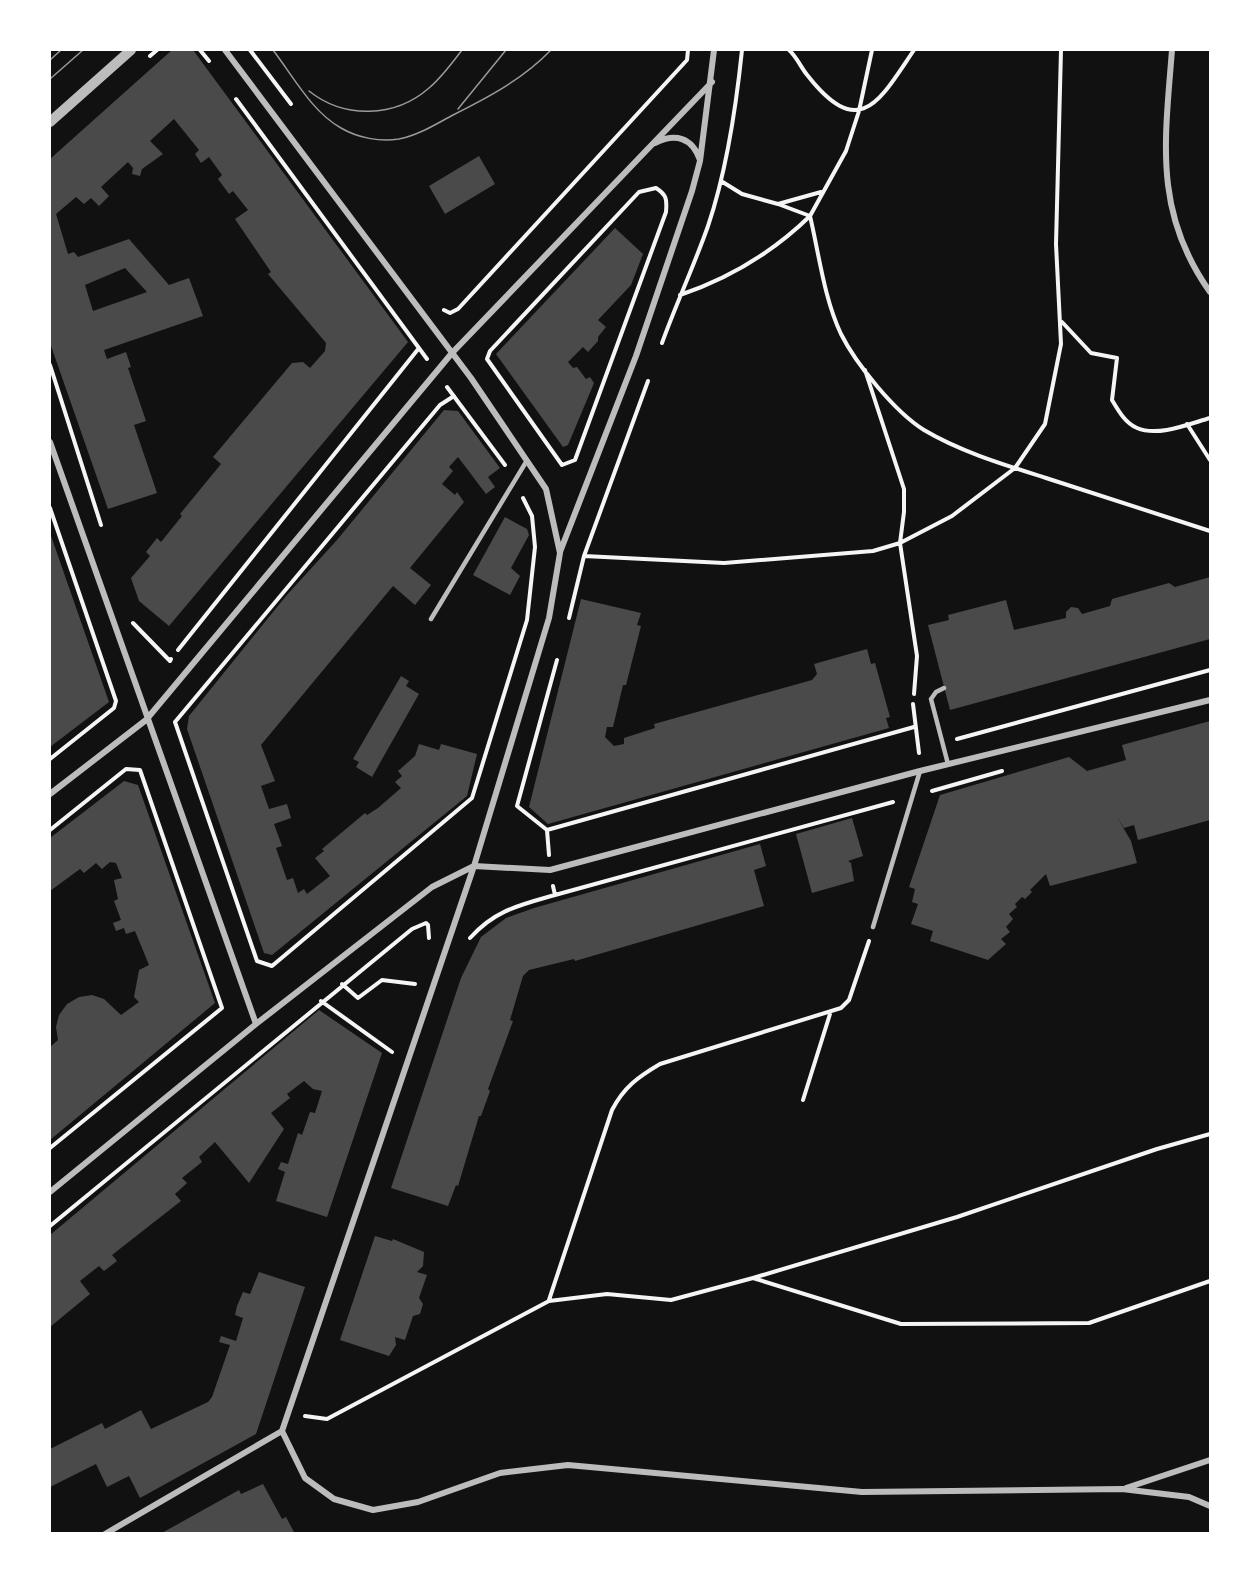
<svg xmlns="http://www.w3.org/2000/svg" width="1260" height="1583" viewBox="0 0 1260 1583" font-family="Mulish,sans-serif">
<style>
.building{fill:#4a4a4a;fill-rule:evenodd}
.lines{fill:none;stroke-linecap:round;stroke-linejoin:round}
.path{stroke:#f5f5f5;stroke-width:4}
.service{stroke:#bcbcbc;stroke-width:4.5}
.minor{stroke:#bcbcbc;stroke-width:6}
.tertiary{stroke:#bcbcbc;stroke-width:10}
.tram{stroke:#9a9a9a;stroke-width:1.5}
</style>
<rect width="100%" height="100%" fill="#111"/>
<!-- building -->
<path class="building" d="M 172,50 L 193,50 L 408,342 L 169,626 L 139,601 L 131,578 L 150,556 L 146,552 L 157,538 L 161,542 L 182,516 L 180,514 L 221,464 L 213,457 L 292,363 L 303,362 L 310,368 L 325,351 L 326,343 L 268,274 L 271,272 L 235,219 L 248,210 L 233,191 L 229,194 L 218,179 L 222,175 L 209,157 L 201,163 L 195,154 L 199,150 L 174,119 L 150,141 L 163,154 L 142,169 L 140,176 L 132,174 L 133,168 L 128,162 L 101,187 L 109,196 L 99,206 L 91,198 L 84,204 L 76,197 L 56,214 L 68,254 L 74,252 L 78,257 L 129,239 L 169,285 L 189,278 L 203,316 L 104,350 L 107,359 L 126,352 L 131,367 L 128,368 L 146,421 L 134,425 L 157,493 L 108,509 L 50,343 L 50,159 ZM 125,268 L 147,292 L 93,311 L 85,285 Z
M 479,156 L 495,184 L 445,214 L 429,186 Z
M 615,228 L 643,254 L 631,285 L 598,320 L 606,327 L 598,337 L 598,341 L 588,352 L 583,347 L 568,362 L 573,368 L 577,367 L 586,379 L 590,377 L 594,383 L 568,445 L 563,447 L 496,354 Z
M 444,410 L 458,411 L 500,468 L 488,477 L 495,487 L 486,494 L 458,457 L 449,467 L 453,471 L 442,484 L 455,495 L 457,492 L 464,502 L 410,568 L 431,585 L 415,605 L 393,586 L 261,745 L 275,781 L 261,786 L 269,809 L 287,804 L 291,818 L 274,824 L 282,846 L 276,848 L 287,880 L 293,878 L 298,893 L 304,889 L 307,894 L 330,876 L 315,858 L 324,851 L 322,849 L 365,813 L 367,815 L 378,808 L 401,788 L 395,782 L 402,776 L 398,771 L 415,756 L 419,744 L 439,750 L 441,744 L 477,754 L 467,796 L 272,955 L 264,953 L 187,729 L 189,716 L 286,596 L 337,540 Z
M 505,517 L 527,529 L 529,535 L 511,568 L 520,576 L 510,595 L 473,575 Z
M 50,533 L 109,702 L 50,747 Z
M 1210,577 L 1210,639 L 950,710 L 928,625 L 949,620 L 948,615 L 1006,600 L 1014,630 L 1066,618 L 1066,612 L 1071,607 L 1078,608 L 1082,614 L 1110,606 L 1112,599 L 1169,583 L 1175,587 Z
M 581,599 L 641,613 L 637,625 L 641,626 L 626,685 L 623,685 L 613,727 L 607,727 L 605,737 L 614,746 L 624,744 L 624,738 L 655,728 L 654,724 L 812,680 L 817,674 L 814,664 L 867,649 L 871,664 L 875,663 L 890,717 L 886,718 L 889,728 L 548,824 L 529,807 Z
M 401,676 L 409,681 L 406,686 L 419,694 L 372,777 L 356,767 L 359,762 L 353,759 Z
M 1210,721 L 1210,820 L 1138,840 L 1134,825 L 1124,828 L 1117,817 L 1131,841 L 1137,863 L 1050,886 L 1046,874 L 1030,890 L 1032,892 L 1025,899 L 1022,897 L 1015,904 L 1017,907 L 1009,914 L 1013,919 L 1006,927 L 1010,932 L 1001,939 L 1006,944 L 988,960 L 930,941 L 933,931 L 911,924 L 918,904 L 912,902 L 915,889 L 909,887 L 940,795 L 1069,757 L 1087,771 L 1126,760 L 1122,745 Z
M 124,781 L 138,785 L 215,1003 L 50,1140 L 50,1047 L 58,1040 L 56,1027 L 59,1015 L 67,1004 L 79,997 L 92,995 L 104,999 L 121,1015 L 139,1002 L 134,997 L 139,970 L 149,965 L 135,931 L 126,934 L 124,928 L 116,931 L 113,923 L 121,920 L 114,901 L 118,899 L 114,880 L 122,878 L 116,863 L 110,862 L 102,869 L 96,863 L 84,873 L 80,869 L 50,891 L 50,838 Z
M 852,818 L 863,856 L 848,861 L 851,863 L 854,881 L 812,893 L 796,834 Z
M 760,844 L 766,866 L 754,870 L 764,906 L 575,961 L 574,959 L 529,970 L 523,976 L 510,1020 L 513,1021 L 488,1089 L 490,1091 L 481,1116 L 479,1116 L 458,1186 L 456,1185 L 448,1206 L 391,1188 L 461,978 L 481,937 L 506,918 L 534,908 Z
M 319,1010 L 382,1053 L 327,1217 L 276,1201 L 285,1172 L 278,1169 L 281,1162 L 288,1164 L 298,1133 L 302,1135 L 310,1112 L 315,1113 L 322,1091 L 313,1089 L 304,1081 L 287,1094 L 290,1098 L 271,1113 L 284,1129 L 249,1183 L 215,1142 L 199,1157 L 202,1162 L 182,1178 L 187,1183 L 175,1194 L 181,1201 L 112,1255 L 117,1261 L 104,1271 L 99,1266 L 80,1281 L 90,1294 L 50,1327 L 50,1235 Z
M 375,1236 L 392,1241 L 393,1239 L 424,1252 L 423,1266 L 417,1272 L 427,1275 L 419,1298 L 423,1304 L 420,1314 L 413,1316 L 405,1340 L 395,1337 L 396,1345 L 389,1356 L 340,1340 Z
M 259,1272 L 305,1287 L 256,1434 L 140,1498 L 129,1476 L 107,1487 L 96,1464 L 50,1487 L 50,1449 L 102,1423 L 105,1429 L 141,1410 L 151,1429 L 208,1402 L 212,1397 L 230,1345 L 219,1342 L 221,1336 L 236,1341 L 243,1318 L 235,1315 L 237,1306 L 243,1292 L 250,1294 Z
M 263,1484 L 282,1519 L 286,1517 L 295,1534 L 160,1534 L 239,1490 L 241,1494 Z"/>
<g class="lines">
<!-- path -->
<path class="path" d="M 200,50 L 209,61
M 250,50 L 291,104
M 789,50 C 797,57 801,68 808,76 C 860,142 880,100 914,50
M 872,50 L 859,111 L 846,151 L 810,216 C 819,254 824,298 841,334 C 856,364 895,412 924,430 C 961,452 1005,465 1046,478 C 1101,496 1156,514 1210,531
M 150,56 L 157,50
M 236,99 L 427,359
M 721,181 L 742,194 L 778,204
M 656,188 C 667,195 667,200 666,212 L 575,460 L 562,465 L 487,359 L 490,351 L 639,192 Z
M 680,295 C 730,278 772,253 810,216 L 778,204 L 821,192
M 444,310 L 450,313 L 458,309 L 687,60 L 688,50
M 1062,322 L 1091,353 L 1117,358 L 1112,400 C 1118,410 1125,423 1137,428 C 1158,437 1189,424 1210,418
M 662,343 C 676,304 694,266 708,226 C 727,170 736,108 742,50
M 50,365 L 101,525
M 865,370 L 904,489 L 904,512 L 900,543 L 917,656 L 914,694
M 447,387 L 505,465
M 454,396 L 440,405 L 175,722 L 257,961 L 272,966 L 472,798 L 527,620 L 535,547 L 532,516 L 523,498
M 1187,424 L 1210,460
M 50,508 L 116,701 L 114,708 L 50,759
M 584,556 L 724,563 L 873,551 L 900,543 L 952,516 L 1015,468 L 1045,424 L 1061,344 L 1056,244 L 1061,50
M 569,618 L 584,556 L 648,381
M 133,623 L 170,661 L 171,659
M 178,650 L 419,348
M 913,704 L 919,753
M 957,739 L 1210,670
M 932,791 L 1002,771
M 50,830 L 126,769 L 140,770 L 222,1008 L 50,1148
M 547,830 L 914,727
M 549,855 L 547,830 L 517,806 L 557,660
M 555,895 L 893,802
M 470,938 C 495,910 520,905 555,895 L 553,886
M 342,984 L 358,998 L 382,980 L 415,984
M 321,1001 L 392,1052
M 803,1100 L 830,1014
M 50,1226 L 412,929 L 426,923 L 428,925 L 429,938
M 753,1278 L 957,1217 L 1157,1149 L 1210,1134
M 549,1300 L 612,1110 C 624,1087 638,1077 660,1064 L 841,1008 L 849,1000 L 869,941
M 305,1416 L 327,1419 L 549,1301 L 607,1294 L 671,1300 L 753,1278 L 901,1324 L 1089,1323 L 1210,1281"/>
<!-- service -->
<path class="service" d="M 431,619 L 526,462
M 944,688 L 936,692 L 931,699 L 948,764
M 873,927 L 920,771"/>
<!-- minor -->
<path class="minor" d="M 1172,50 C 1165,140 1153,212 1210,292
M 655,143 C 675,133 692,137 700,160
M 50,442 L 256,1024
M 560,552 L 636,356 L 692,191 L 700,161 L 714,50
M 50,794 L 146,720 L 452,353 L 712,82
M 474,866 L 550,870 L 920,771 L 1210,700
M 50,1192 L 256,1024 L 432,887 L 474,866
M 282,1431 L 305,1478 L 334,1499 L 373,1510 L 418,1502 L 500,1473 L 568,1465 L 862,1492 L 1122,1489 L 1189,1497 L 1210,1506
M 1126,1488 L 1210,1460
M 105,1534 L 282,1431 L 474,866 L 549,618 L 560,553 L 546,489 L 471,378 L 225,50"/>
<!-- tertiary -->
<path class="tertiary" d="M 50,122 L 131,50"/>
<!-- tram -->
<path class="tram" d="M 273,50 C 293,76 312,112 341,128 C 358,138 380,142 399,139 C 419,135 436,124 453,115 C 489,97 523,79 551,50
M 50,60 L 61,50
M 50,79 L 83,50
M 309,91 C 344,119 395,118 429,88 C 442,77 452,63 462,50
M 458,109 L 506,50"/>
</g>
<!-- border -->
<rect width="1260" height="1583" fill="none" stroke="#ffffff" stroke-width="102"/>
</svg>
